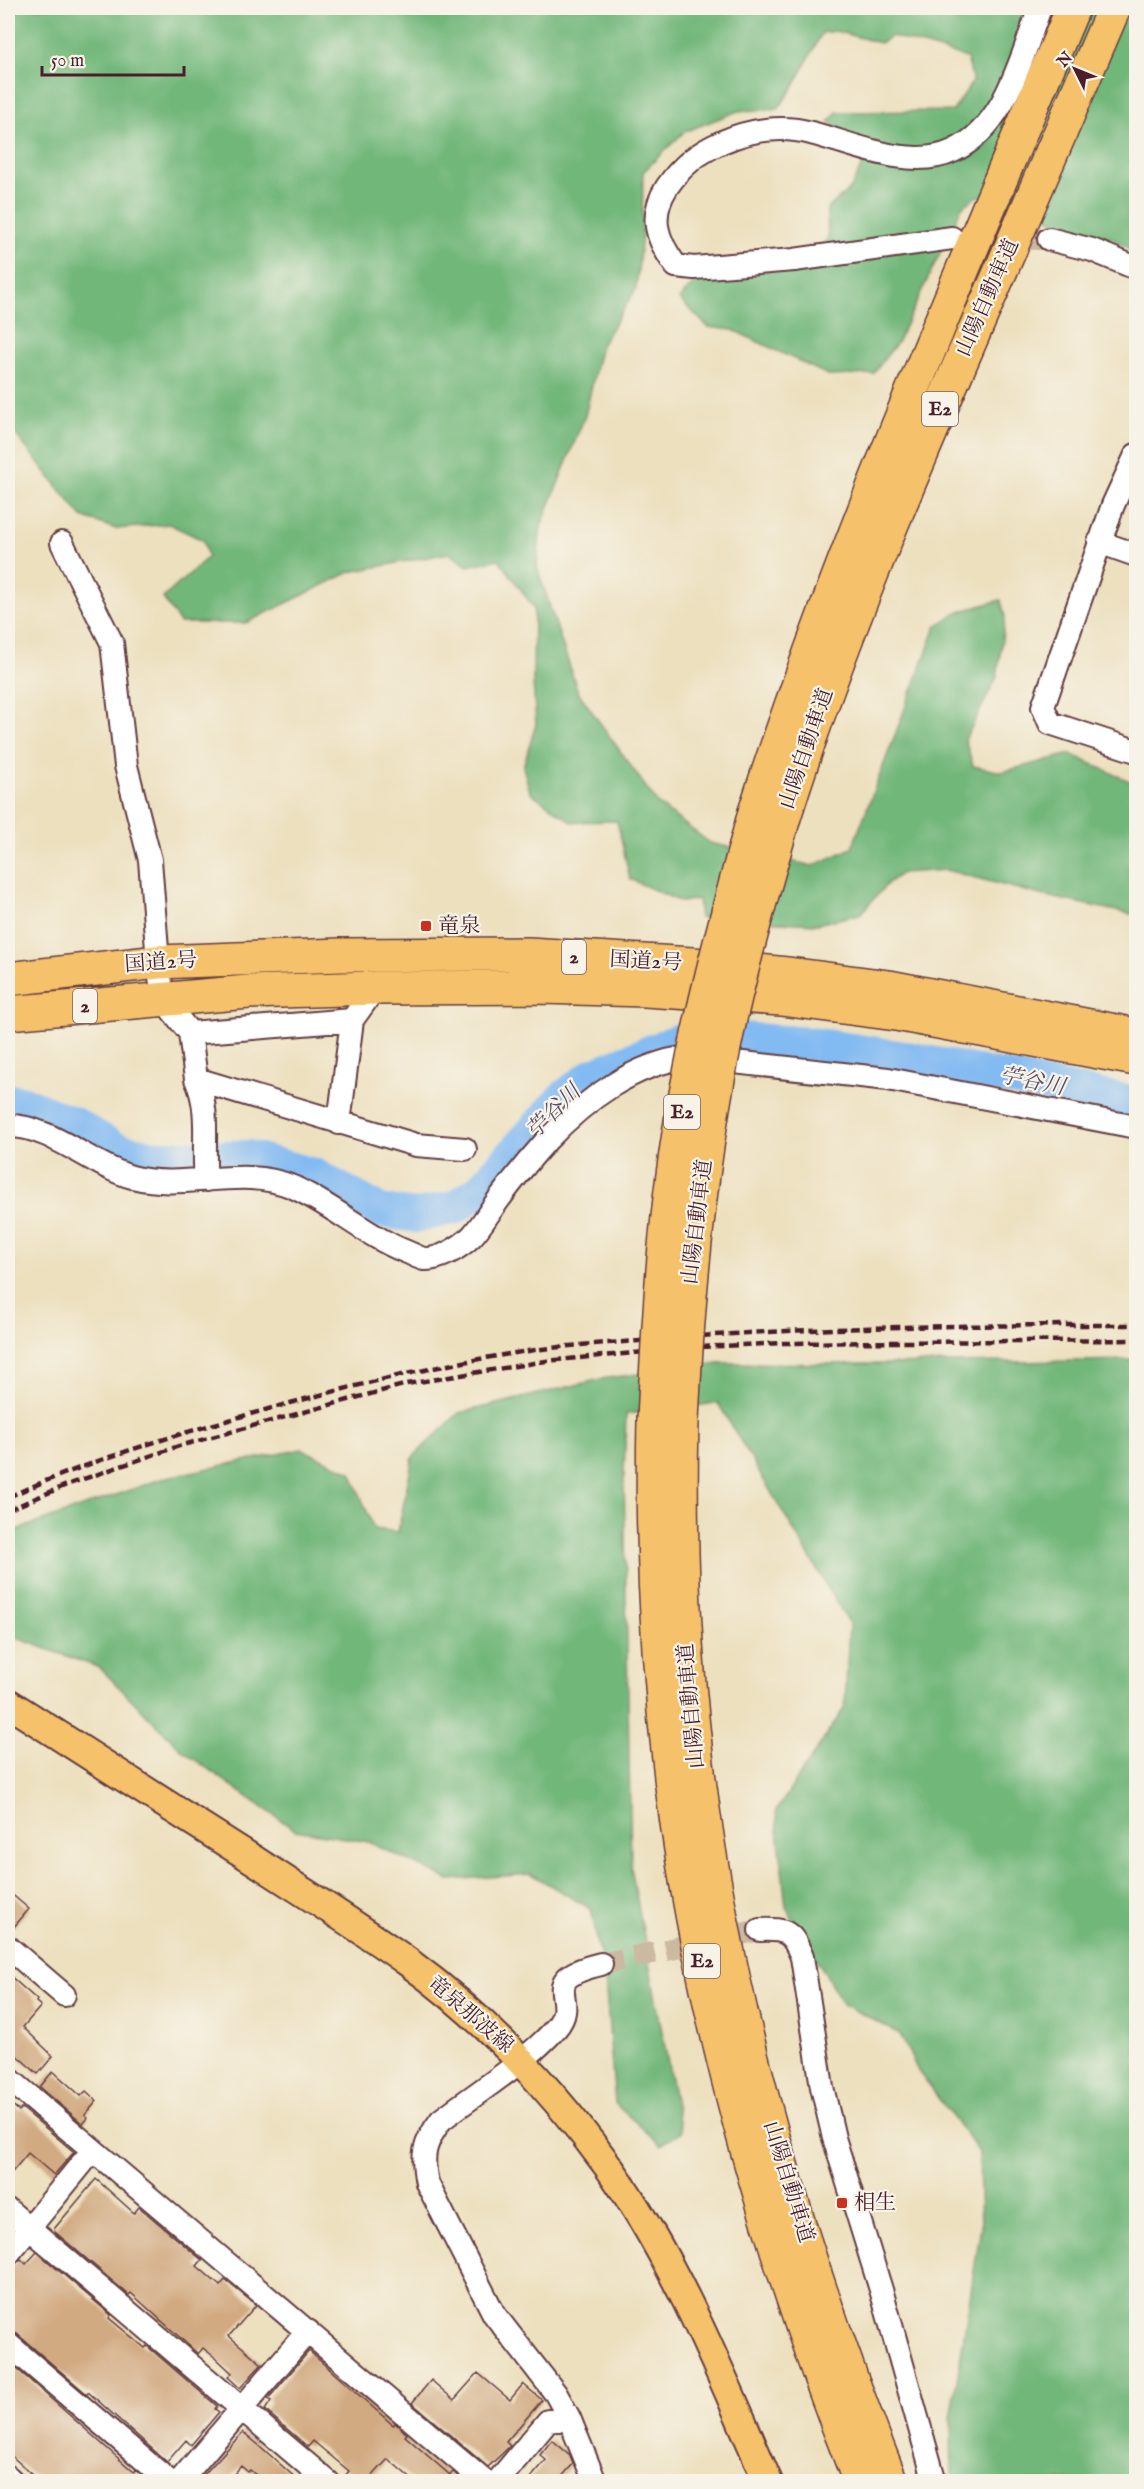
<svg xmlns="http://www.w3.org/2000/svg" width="1144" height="2489" viewBox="0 0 1144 2489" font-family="'IM FELL English','Noto Serif JP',serif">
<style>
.forest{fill:#72b77a;stroke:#5e6b52;stroke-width:1.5}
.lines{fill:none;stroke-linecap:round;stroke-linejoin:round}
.river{stroke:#82baf2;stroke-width:34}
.building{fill:#d2aa82}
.minor-tunnel{stroke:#ccb9a1;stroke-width:22;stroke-dasharray:22 11;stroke-linecap:butt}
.minor-casing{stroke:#623c41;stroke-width:26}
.major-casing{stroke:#623c41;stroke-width:32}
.highway-casing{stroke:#623c41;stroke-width:36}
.minor{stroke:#fff;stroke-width:22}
.major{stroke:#f5c16b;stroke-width:28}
.highway{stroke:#f5c16b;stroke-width:33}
.rail{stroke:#4a1f2b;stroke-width:4.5;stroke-dasharray:9 4.5;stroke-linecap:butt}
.highway-bridge-casing{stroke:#623c41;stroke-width:36;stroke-linecap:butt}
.highway-bridge{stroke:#f5c16b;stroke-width:33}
.poi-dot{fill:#c8321e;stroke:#f7f3e8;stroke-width:2}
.labels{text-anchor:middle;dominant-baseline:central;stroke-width:4.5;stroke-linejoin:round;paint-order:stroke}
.shield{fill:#f7f3e8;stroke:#7e5f64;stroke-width:1.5}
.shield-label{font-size:20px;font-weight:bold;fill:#4a1f2b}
.street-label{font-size:21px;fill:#4a1f2b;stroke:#f7f3e8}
.poi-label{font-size:21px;fill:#4a1f2b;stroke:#f7f3e8;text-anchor:start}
.water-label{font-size:22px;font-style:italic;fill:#5b4e67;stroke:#f7f3e8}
</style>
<rect width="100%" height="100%" fill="#f7f3e8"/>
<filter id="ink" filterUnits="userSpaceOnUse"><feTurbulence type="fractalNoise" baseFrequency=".0167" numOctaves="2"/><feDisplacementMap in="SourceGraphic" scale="12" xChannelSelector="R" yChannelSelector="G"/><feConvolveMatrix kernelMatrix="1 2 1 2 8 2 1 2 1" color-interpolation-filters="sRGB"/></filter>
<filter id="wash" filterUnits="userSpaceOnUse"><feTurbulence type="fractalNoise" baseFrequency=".008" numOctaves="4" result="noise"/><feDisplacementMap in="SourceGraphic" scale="24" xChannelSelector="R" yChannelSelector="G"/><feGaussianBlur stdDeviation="1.35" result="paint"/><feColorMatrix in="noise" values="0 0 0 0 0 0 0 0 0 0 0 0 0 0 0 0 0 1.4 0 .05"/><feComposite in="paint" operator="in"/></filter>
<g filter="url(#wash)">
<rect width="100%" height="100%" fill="#ede0bf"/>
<!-- forest -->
<path class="forest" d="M 8,8 L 1136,8 L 1136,252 L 1111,238 L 977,196 L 962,207 L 898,341 L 873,374 L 830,376 L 733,330 L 708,327 L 679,299 L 698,279 L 804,265 L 828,238 L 827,209 L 851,188 L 862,165 L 855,138 L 829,122 L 837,112 L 953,111 L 973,81 L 967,58 L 892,36 L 880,43 L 835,31 L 822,33 L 794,86 L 778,109 L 738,111 L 684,132 L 643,172 L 642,234 L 636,289 L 601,345 L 585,416 L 541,526 L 537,567 L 578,692 L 658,804 L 710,843 L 813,866 L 852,848 L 936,627 L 958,612 L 1001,600 L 1005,617 L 997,677 L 965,740 L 973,766 L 1002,772 L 1070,754 L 1136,784 L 1136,844 L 1134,856 L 1136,859 L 1136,915 L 1041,895 L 946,870 L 902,873 L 888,883 L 860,914 L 817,924 L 700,918 L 698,899 L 681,902 L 630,879 L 617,821 L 572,822 L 530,792 L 523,767 L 536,724 L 533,682 L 534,608 L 499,559 L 467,566 L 449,553 L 350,572 L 246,623 L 180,623 L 163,598 L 208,557 L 203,540 L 169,524 L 116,529 L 82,517 L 8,425 Z
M 1136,1360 L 1136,2481 L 952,2481 L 951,2419 L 981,2226 L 979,2152 L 918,2071 L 900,2034 L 843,2004 L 786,1907 L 776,1811 L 845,1707 L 849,1623 L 718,1403 L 626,1414 L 624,1475 L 631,1868 L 681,2132 L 661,2145 L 615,2104 L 605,1978 L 591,1909 L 531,1874 L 449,1880 L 369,1842 L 295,1830 L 184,1752 L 100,1668 L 8,1635 L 8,1533 L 167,1477 L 302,1449 L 351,1472 L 374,1529 L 398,1532 L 413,1457 L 459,1413 L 601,1379 L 719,1363 L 880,1364 Z"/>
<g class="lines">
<!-- river -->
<path class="river" d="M 8,1101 L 21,1102 L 74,1124 L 117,1149 L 153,1157 L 248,1157 L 314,1175 L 380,1211 L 417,1216 L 456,1207 L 480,1190 L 564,1097 L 593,1075 L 677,1041 L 712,1037 L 811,1044 L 906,1058 L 1136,1103"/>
</g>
<g id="blocks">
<!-- building -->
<path class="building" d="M 8,1891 L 29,1909 L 8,1934 Z
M 8,1974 L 37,2000 L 36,2002 L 41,2006 L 23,2027 L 53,2056 L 38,2074 L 8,2048 Z
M 53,2071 L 81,2096 L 86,2091 L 97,2101 L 85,2115 L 88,2118 L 83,2124 L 40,2087 Z
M 8,2101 L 19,2111 L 22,2108 L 74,2152 L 54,2175 L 28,2153 L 8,2177 Z
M 96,2179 L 134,2213 L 139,2207 L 202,2260 L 197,2266 L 220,2286 L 225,2280 L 256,2305 L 229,2336 L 262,2364 L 240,2388 L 228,2377 L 232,2373 L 217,2359 L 203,2348 L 198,2354 L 131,2293 L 129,2295 L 55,2232 L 54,2229 Z
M 37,2252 L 111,2315 L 109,2318 L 145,2348 L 147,2346 L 217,2406 L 215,2409 L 219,2412 L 191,2445 L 186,2440 L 167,2462 L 88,2392 L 87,2394 L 17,2334 L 8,2331 L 8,2267 L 13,2266 L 21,2259 L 26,2264 Z
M 309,2351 L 393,2425 L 395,2423 L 407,2434 L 405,2436 L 450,2475 L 453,2472 L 464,2481 L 414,2481 L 388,2459 L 368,2481 L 341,2481 L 349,2471 L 313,2441 L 308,2447 L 265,2410 L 271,2401 L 268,2399 Z
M 8,2361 L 134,2472 L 136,2470 L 149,2481 L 40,2481 L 8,2453 Z
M 478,2373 L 510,2400 L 523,2384 L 542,2400 L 506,2442 L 510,2446 L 488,2467 L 412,2403 L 431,2380 L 454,2400 Z
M 243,2432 L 261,2447 L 299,2481 L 263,2481 L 250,2470 L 248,2472 L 241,2466 L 228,2481 L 198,2481 Z
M 552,2440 L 570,2455 L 573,2464 L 558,2481 L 528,2481 L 546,2460 L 540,2455 Z"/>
</g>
</g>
<g filter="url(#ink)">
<use href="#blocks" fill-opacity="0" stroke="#623c41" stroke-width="1.5"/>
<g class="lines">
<!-- minor-tunnel -->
<path class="minor-tunnel" d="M 963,238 L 1049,239
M 601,1964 L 760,1930"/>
<defs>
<path id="minor" d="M 952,238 L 794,260 L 694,268 L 676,266 C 657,240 648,217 667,187 C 682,165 698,153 722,142 C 750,130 782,125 811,133 C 852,143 910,171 953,151 C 1006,127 1021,57 1040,8
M 1049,239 L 1092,250 L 1136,268
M 1136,455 L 1113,505 L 1043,707 L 1050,723 L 1136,751
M 1099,542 L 1136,555
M 62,543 L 112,643 L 126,766 L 150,860 L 158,962 L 163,999 L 190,1033 L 352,1020 L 375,988
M 190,1033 L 196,1079 L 416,1145 L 465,1149
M 196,1079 C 211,1111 202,1146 206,1180
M 339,1123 L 352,1020
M 8,1126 C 50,1125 92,1166 132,1177 C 186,1191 242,1165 293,1187 C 333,1205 366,1236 407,1252 C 412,1254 419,1258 424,1259 C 440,1260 461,1247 472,1236 C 481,1226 488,1214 496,1203 C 512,1181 529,1160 547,1140 C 584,1101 634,1063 689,1057 L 888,1079 L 1136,1127
M 760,1930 C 787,1929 792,1932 802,1957 L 822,2087 L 834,2138 L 882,2293 L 935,2482
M 8,1947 L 64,1995
M 8,2078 L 485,2482
M 8,2210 L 328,2482
M 8,2254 L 93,2150
M 8,2344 L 170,2482
M 569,2418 L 556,2394 L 494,2314 L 427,2183 C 421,2155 424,2143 441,2120 C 476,2093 528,2061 556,2028 C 582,1998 533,1980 601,1964
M 8,2477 L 13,2482
M 179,2482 L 308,2331
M 497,2482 L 548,2421 L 569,2418 L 595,2482"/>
<path id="major" d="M 8,1703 C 89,1755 172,1808 254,1860 C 306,1894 358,1926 408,1962 C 486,2019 552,2089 608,2166 C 676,2262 721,2374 768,2482"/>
<path id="highway" d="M 755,812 C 844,538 962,273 1073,8
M 784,817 C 844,626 925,444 1005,261 C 1042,177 1077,92 1114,8
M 8,979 L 158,962 L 340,955 L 528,954 L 693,964 L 787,974 L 889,987 L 1136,1035
M 8,1013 L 249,992 L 375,988 L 541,987 L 645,990 L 781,999 L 896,1014 L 1136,1059
M 654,1420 C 651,1542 657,1664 672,1786 C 702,2022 772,2260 860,2482
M 682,1421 C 679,1543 684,1666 700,1787 C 731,2025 802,2259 891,2482"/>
</defs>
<!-- minor casing -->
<use href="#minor" class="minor-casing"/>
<!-- major casing -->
<use href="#major" class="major-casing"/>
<!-- highway casing -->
<use href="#highway" class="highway-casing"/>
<!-- minor -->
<use href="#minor" class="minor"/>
<!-- major -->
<use href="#major" class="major"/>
<!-- highway -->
<use href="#highway" class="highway"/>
<!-- rail -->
<path class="rail" d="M 8,1497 C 91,1460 177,1434 265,1410 C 355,1385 448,1362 542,1349 C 574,1345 607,1343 639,1341 C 805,1326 971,1325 1136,1325
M 8,1510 L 69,1484 L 179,1446 L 407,1384 L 546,1361 L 700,1347 L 784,1343 L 1136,1340"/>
<defs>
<path id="highway-bridge" d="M 654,1420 C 659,1313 665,1205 685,1099 C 703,1002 729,907 755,812
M 682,1421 C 688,1286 701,1152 730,1019 C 745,951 765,884 784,817"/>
</defs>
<!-- highway-bridge casing -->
<use href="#highway-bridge" class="highway-bridge-casing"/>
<!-- highway-bridge -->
<use href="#highway-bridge" class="highway-bridge"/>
</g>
</g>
<!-- markers -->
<g class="poi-dot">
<rect x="420" y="920" width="12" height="12" rx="3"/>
<rect x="836" y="2197" width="12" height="12" rx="3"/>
</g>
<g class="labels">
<!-- shield labels -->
<g class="shield">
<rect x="922" y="392" width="36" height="34" rx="4.5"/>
<rect x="562" y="940" width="24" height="34" rx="4.5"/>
<rect x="73" y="989" width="24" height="34" rx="4.5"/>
<rect x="664" y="1095" width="36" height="34" rx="4.5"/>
<rect x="684" y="1944" width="36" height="34" rx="4.5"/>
</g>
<g class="shield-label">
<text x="940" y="409">E2</text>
<text x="574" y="957">2</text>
<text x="85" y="1006">2</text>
<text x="682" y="1112">E2</text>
<text x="702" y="1961">E2</text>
</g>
<!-- street labels -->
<g class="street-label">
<text transform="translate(988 298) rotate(-66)">山陽自動車道</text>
<text transform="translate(807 749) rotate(-71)">山陽自動車道</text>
<text transform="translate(646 962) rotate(3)">国道2号</text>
<text transform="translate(161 963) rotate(-4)">国道2号</text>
<text transform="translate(698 1222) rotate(-83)">山陽自動車道</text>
<text transform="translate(692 1706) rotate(-95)">山陽自動車道</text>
<text transform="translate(470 2015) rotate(41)">竜泉那波線</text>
<text transform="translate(788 2182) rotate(73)">山陽自動車道</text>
</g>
<!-- poi labels -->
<g class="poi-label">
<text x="438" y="926">竜泉</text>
<text x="854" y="2203">相生</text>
</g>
<!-- water labels -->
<g class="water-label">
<text transform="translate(1032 1082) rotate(11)">苧谷川</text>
<text transform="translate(554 1112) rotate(-45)">苧谷川</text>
</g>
</g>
<!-- margin -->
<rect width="1144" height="2489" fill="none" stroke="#f7f3e8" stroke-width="30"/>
<!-- north arrow -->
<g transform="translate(1075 69) rotate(313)" stroke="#f7f3e8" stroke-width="4.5" paint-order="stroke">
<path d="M0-4.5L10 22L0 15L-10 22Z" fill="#4a1f2b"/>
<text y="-9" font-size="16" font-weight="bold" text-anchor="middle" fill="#4a1f2b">N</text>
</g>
<!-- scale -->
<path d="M42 66v9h142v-9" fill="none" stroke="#4a1f2b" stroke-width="3"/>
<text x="51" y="66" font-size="18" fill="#4a1f2b" stroke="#f7f3e8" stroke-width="4.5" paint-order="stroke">50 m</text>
</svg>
